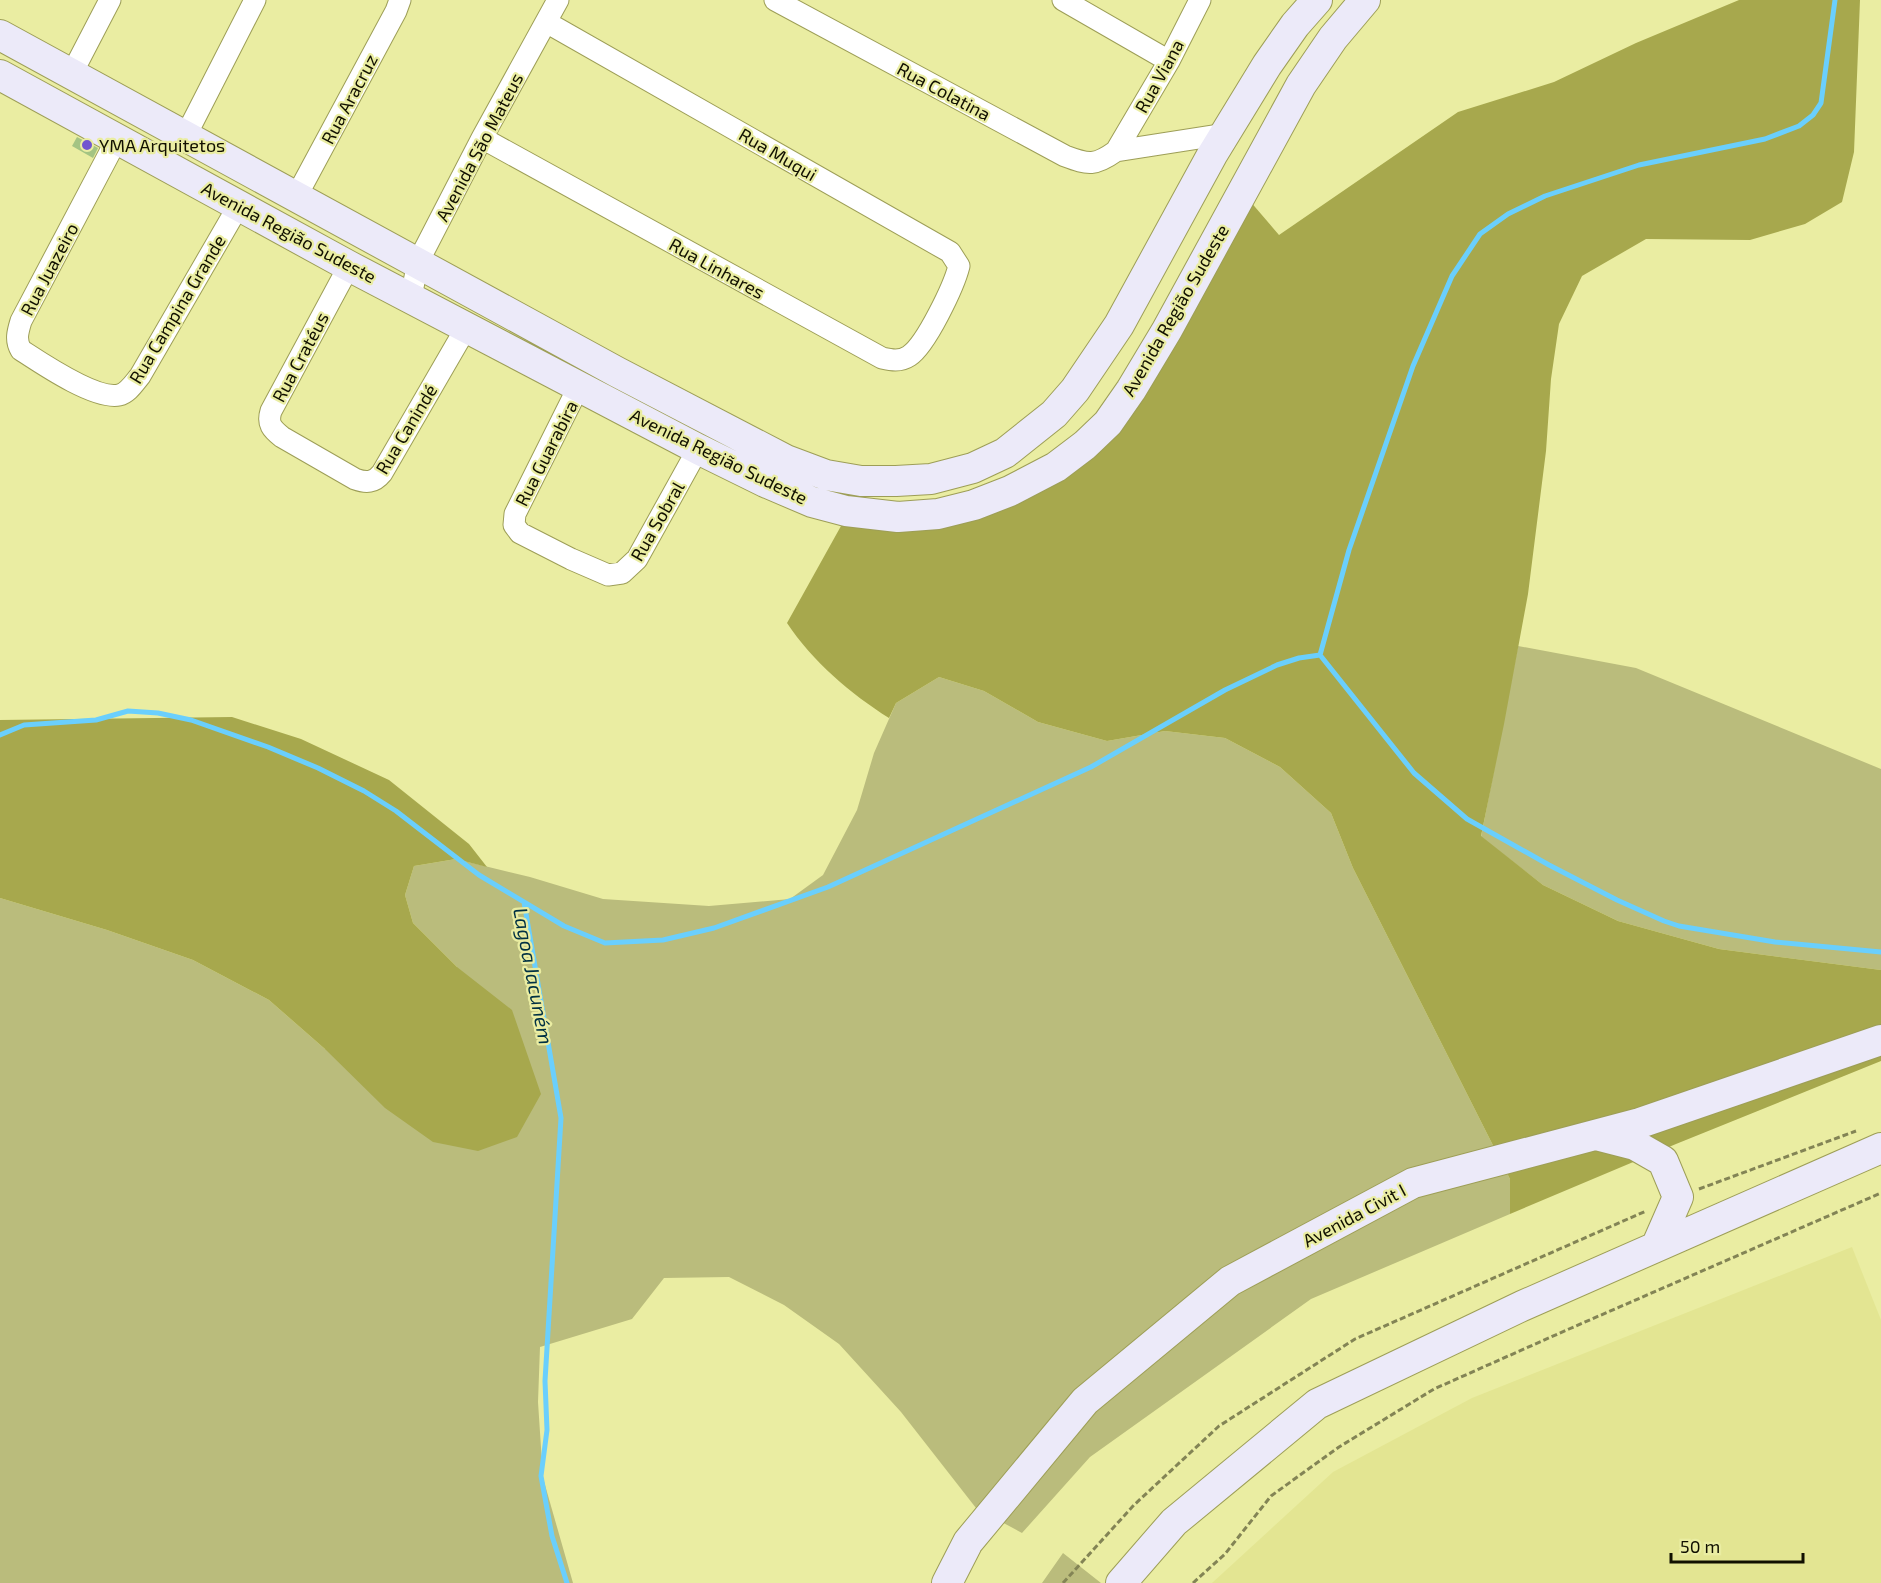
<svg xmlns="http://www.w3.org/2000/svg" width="1881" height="1583" viewBox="0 0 1881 1583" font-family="'Exo 2',sans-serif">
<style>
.built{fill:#e3e592}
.green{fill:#babc7c}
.forest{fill:#a7a84d}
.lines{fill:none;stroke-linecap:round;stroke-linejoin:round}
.stream{stroke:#6acffd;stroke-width:5}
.building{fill:#a4c483}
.street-casing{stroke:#9d9e57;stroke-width:23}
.secondary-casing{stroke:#9d9e57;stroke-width:32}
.path{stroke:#838455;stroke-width:3;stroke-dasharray:6 3;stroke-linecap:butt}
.street{stroke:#fff;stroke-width:21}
.secondary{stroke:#eceaf9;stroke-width:30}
.poi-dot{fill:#7256d0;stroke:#eaeda2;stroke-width:2}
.labels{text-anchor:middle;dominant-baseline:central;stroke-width:4.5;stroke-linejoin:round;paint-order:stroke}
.street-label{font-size:18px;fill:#111000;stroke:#eaeda2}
.poi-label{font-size:18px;fill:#111000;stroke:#eaeda2;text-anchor:start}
.water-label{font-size:20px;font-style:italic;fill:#013143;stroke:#eaeda2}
</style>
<rect width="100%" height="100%" fill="#eaeda2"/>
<!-- built -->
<path class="built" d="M 1852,1247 L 1881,1320 L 1881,1583 L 1212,1583 L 1333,1472 L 1472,1398 Z"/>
<!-- green -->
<path class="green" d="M 1518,646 L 1636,668 L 1881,769 L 1881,970 L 1719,949 L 1618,921 L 1543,885 L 1481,837 Z
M 939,677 L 984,691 L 1038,722 L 1107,741 L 1165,731 L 1225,738 L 1280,767 L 1331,813 L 1353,868 L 1510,1179 L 1510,1214 L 1311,1299 L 1090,1457 L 1022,1533 L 976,1508 L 901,1412 L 839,1344 L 784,1305 L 729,1277 L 664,1278 L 632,1319 L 540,1347 L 538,1402 L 543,1478 L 573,1583 L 0,1583 L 0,898 L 107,930 L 193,960 L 269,1000 L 325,1049 L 457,967 L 413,923 L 405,895 L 414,866 L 456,859 L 530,877 L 603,899 L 709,906 L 790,899 L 823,875 L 857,810 L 874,753 L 896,703 Z
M 1063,1553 L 1101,1583 L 1042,1583 Z"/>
<!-- forest -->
<path class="forest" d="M 1739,0 L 1860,0 L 1854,152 L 1842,202 L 1805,224 L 1750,240 L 1646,239 L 1582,276 L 1559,324 L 1551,379 L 1546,451 L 1528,594 L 1504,724 L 1481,836 L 1543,885 L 1618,921 L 1719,949 L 1881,970 L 1881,1061 L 1676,1144 L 1510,1214 L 1510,1179 L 1353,868 L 1331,813 L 1280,767 L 1225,738 L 1165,731 L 1107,741 L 1038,722 L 984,691 L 939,677 L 896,703 L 889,718 C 851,694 812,661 787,623 L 841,526 L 944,527 L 1100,450 L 1249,200 L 1279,235 L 1458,112 L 1554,82 L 1636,43 Z
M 232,717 L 301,739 L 389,780 L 469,844 L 487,867 L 456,859 L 414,866 L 405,895 L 413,923 L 457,967 L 512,1010 L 541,1094 L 517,1137 L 478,1151 L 433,1142 L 385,1108 L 325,1049 L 269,1000 L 193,960 L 107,930 L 0,898 L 0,720 Z"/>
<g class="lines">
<!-- stream -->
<path class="stream" d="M 1320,655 L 1349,550 L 1413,366 L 1452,276 L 1480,234 L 1508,214 L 1545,196 L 1639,165 L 1765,139 L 1799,126 L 1813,115 L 1821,103 L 1835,0
M 1320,655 L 1414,773 L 1467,819 L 1549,865 L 1617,900 L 1664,921 L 1679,926 L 1775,942 L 1881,952
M 0,735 L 24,725 L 96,720 L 128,711 L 158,713 L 191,720 L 268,747 L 318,768 L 364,791 L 396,811 L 479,875 L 564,926 L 605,943 L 663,940 L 714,928 L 828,887 L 1091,767 L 1225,690 L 1277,665 L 1299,658 L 1320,655
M 524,902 L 561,1118 L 545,1381 L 547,1430 L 541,1476 L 552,1536 L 567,1583"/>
</g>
<!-- building -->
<path class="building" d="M 77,137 L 98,148 L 93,158 L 72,146 Z"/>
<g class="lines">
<defs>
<path id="street" d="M 775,0 L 1065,156 C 1089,165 1095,166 1116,151 L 1169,61 L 1200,0
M 1063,0 L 1169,61
M 71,75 L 110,0
M 185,137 L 255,0
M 482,138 L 882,358 C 891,360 900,362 909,356 C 926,345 954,286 959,266 L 950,252 L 546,22
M 117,139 L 21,321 C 18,331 15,340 21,350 C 41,363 95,400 119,395 C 128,393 134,383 140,376 L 239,205
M 1116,151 L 1225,134
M 296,197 L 396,11 L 400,0
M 349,266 L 271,411 C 267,424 272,429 282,437 L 355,479 C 366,483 374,483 382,473 L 466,328
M 411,297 L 418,262 L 482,138 L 558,0
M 579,386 L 515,514 L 514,525 L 520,533 L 571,559 L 608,575 L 622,573 L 637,559 L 698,449"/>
<path id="secondary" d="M 0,35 L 617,372 L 786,460 L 826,475 L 861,481 L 896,481 L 931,479 L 973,468 L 1005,453 L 1054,414 L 1075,390 L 1119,325 L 1212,155 L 1267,65 L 1295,25 L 1317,0
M 0,75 L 349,266 L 698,449 L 765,482 L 812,502 L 846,511 L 898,517 L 938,514 L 974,505 L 1010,491 L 1056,467 L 1085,445 L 1108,423 L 1131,390 L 1167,330 L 1301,85 L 1333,38 L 1365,0
M 1596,1135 L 1635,1145 L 1663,1161 L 1678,1197 L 1657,1245
M 947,1583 L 968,1542 L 1085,1401 L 1230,1281 L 1413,1183 L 1640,1123 L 1881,1040
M 1121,1583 L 1174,1522 L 1317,1404 L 1522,1306 L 1881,1148"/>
</defs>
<!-- street casing -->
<use href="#street" class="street-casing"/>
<!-- secondary casing -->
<use href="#secondary" class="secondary-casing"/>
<!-- path -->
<path class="path" d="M 1699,1189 L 1856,1131
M 1063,1583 L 1134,1505 L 1219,1426 L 1355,1339 L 1646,1211
M 1193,1583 L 1225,1554 L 1271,1496 L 1339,1447 L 1434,1389 L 1569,1329 L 1881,1193"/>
<!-- street -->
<use href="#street" class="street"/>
<!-- secondary -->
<use href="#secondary" class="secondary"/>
</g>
<!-- markers -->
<circle class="poi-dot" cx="87" cy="145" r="6"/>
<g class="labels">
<!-- street labels -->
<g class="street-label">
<text transform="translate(1159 76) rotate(-61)">Rua Viana</text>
<text transform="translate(944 91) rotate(28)">Rua Colatina</text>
<text transform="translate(349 99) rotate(-62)">Rua Aracruz</text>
<text transform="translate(479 147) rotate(-62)">Avenida São Mateus</text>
<text transform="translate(778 154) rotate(30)">Rua Muqui</text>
<text transform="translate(289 232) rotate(28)">Avenida Região Sudeste</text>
<text transform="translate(717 268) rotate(29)">Rua Linhares</text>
<text transform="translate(49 269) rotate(-62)">Rua Juazeiro</text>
<text transform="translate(177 309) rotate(-59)">Rua Campina Grande</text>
<text transform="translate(1175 310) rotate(-60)">Avenida Região Sudeste</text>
<text transform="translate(300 357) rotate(-62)">Rua Cratéus</text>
<text transform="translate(406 429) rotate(-59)">Rua Canindé</text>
<text transform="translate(546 453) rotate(-63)">Rua Guarabira</text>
<text transform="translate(719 456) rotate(26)">Avenida Região Sudeste</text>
<text transform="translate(657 521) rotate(-60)">Rua Sobral</text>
<text transform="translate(1354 1215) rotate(-28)">Avenida Civit I</text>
</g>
<!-- poi labels -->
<g class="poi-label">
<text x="99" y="145">YMA Arquitetos</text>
</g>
<!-- water labels -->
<g class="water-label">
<text transform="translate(534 976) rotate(79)">Lagoa Jacuném</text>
</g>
</g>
<!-- scale -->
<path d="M1671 1553v9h132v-9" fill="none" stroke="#111000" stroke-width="3"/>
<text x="1680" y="1553" font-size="18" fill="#111000" stroke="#eaeda2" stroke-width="4.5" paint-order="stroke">50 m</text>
</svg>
